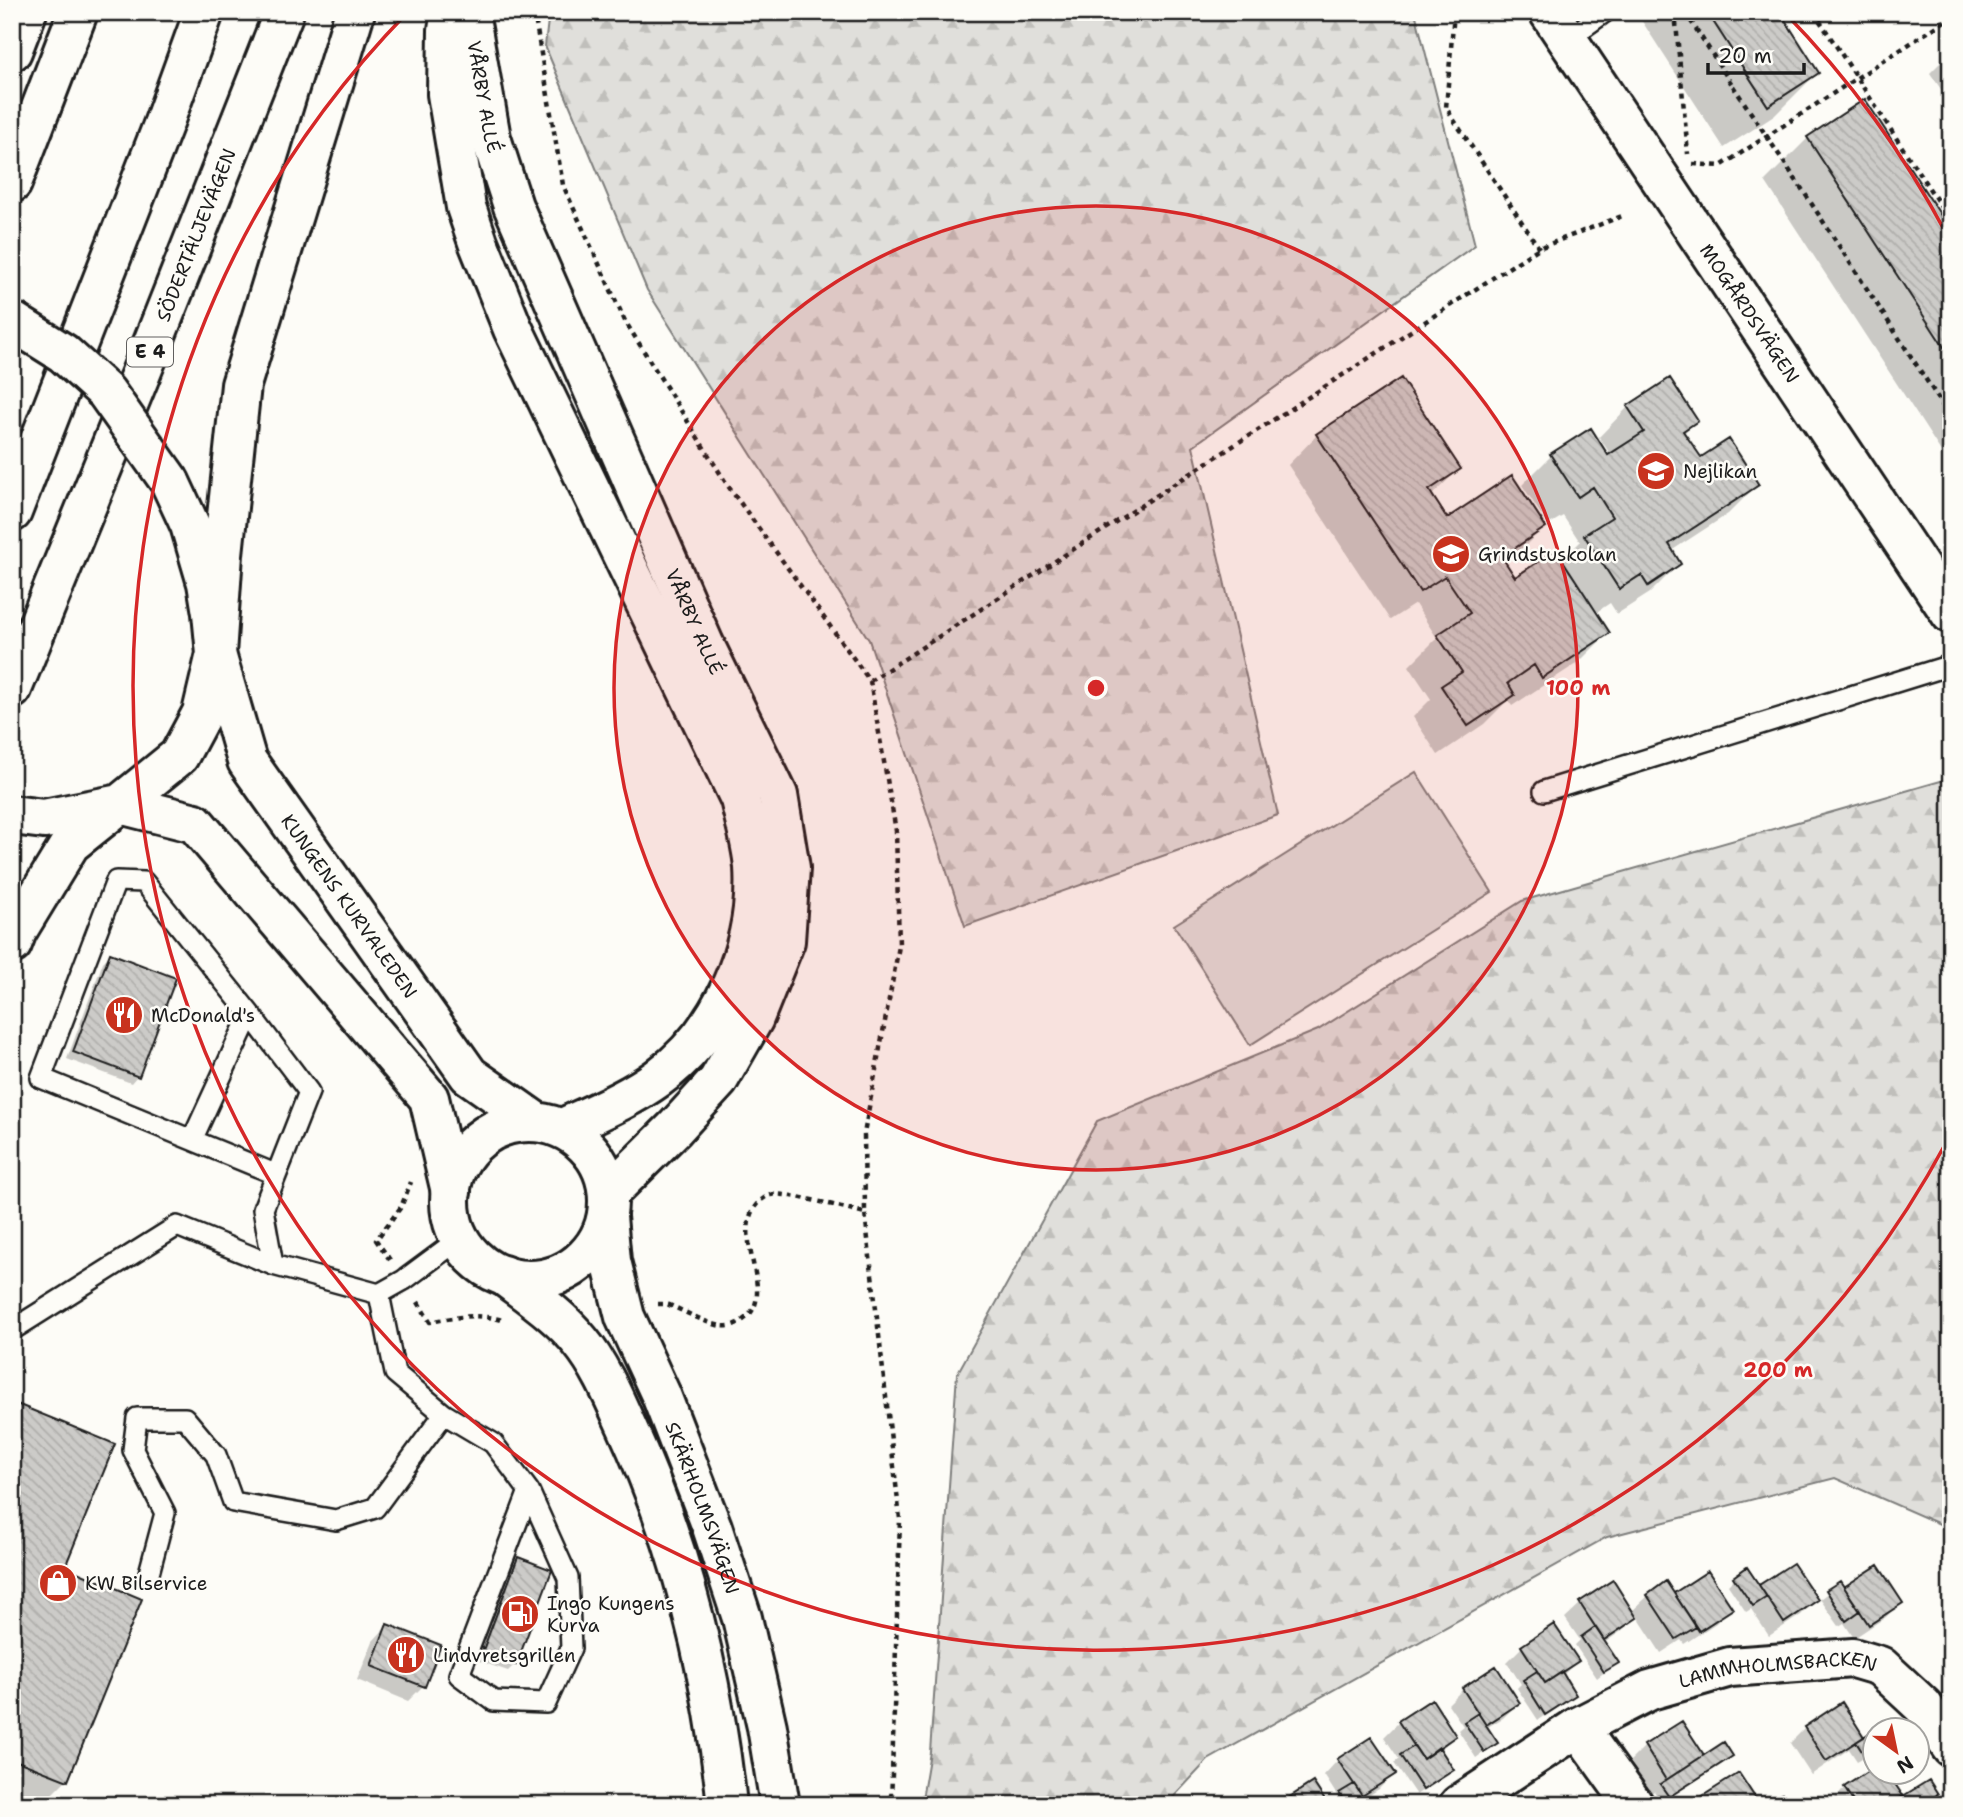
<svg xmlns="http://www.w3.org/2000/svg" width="1963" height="1817" viewBox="0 0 1963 1817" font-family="'Shantell Sans',sans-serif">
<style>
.forest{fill:url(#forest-firs);stroke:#7e7e7c;stroke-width:2}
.garden{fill:#e0dfdb;stroke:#7e7e7c;stroke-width:2}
.shadow{fill:#0003}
.building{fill:url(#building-back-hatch);stroke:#1c1c1c;stroke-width:2}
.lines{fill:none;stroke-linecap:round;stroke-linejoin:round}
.lane-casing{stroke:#1c1c1c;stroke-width:24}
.street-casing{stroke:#1c1c1c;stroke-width:44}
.secondary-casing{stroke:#1c1c1c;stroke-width:44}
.highway-casing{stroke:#1c1c1c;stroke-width:44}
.path{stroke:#1c1c1c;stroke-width:4.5;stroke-dasharray:5 5;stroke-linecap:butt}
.lane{stroke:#fdfcf7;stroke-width:19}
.street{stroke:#fdfcf7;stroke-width:38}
.secondary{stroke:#fdfcf7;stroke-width:38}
.highway{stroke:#fdfcf7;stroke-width:38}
.secondary-bridge-casing{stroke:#1c1c1c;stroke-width:44;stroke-linecap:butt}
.path-bridge{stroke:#1c1c1c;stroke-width:4.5;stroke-dasharray:5 5;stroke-linecap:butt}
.secondary-bridge{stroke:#fdfcf7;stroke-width:38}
.ring{fill:none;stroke:#d62828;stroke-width:3.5}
.labels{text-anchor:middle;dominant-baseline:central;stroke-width:5;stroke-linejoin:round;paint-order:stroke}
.shield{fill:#fdfcf7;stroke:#605f5e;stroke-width:2}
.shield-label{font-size:18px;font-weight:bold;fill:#1c1c1c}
.street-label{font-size:19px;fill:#1c1c1c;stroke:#fdfcf7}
.poi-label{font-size:19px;fill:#1c1c1c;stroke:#fdfcf7;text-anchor:start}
.centre{fill:#d62828;stroke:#fdfcf7;stroke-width:3.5}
.ring-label{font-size:21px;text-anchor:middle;font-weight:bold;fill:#d62828;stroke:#fdfcf7;stroke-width:5;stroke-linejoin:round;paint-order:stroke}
</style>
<defs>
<pattern id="forest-firs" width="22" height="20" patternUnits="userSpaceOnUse" patternTransform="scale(1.75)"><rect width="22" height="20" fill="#e0dfdb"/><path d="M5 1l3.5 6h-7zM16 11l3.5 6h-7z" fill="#c0bfbb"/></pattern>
<pattern id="building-back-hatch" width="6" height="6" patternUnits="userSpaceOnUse" patternTransform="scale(1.75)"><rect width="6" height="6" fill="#cccbc8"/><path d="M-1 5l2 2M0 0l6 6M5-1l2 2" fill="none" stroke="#afaeab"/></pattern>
</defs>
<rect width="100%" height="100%" fill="#fdfcf7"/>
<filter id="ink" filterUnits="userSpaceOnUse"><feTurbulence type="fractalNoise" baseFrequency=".0143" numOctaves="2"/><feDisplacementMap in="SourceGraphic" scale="14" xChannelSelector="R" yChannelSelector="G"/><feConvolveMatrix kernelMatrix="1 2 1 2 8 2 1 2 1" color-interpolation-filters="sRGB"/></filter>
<g filter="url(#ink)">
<!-- forest -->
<path class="forest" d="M 549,12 L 1103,12 L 1115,19 L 1117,12 L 1415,12 L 1475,245 L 1193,446 L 1278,815 L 965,926 L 869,640 L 647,290 L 545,46 Z
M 1951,778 L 1951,1529 L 1835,1478 L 1607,1537 L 1208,1760 L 1166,1805 L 921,1805 L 930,1752 L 957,1374 L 1097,1121 L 1318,1030 L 1522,901 Z"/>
<!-- garden -->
<path class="garden" d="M 1416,772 L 1492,892 L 1250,1045 L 1174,925 Z"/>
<!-- shadow -->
<path class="shadow" d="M 1636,12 L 1778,12 L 1817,73 L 1774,116 L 1724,148 Z
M 1891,12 L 1909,12 L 1896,21 Z
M 1951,52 L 1951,104 L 1930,73 Z
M 1808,138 L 1951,234 L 1951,467 L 1765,181 Z
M 1628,407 L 1696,421 L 1683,434 L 1700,460 L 1757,485 L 1728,514 L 1671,551 L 1679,564 L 1650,593 L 1617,614 L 1610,603 L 1595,613 L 1608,633 L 1579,662 L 1512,706 L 1508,700 L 1484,724 L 1438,755 L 1413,717 L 1431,699 L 1409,666 L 1437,638 L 1415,604 L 1390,620 L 1288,465 L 1317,435 L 1459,469 L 1431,496 L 1447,520 L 1544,527 L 1514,557 L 1504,564 L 1514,579 L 1561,561 L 1580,542 L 1563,516 L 1548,525 L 1522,485 L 1551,456 L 1608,458 L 1611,455 L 1599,437 Z
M 110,955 L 137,1076 L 131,1083 L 67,1059 L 103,962 Z
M 12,1404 L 62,1568 L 66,1780 L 41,1805 L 24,1805 L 12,1800 Z
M 518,1559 L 515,1664 L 508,1671 L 476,1660 L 511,1566 Z
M 1708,1574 L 1730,1608 L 1716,1623 L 1684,1644 L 1681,1640 L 1661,1653 L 1637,1616 L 1620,1632 L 1604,1643 L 1616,1663 L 1597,1678 L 1575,1645 L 1580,1640 L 1565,1618 L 1580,1604 L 1612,1583 L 1631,1612 L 1648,1596 L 1674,1596 Z
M 1735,1578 L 1759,1587 L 1815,1600 L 1801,1615 L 1769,1636 L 1751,1609 L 1746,1612 L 1728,1585 Z
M 1840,1583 L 1844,1590 L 1900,1602 L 1886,1617 L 1854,1638 L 1844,1623 L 1839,1626 L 1820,1599 Z
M 387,1626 L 423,1686 L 408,1701 L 357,1680 L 373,1641 Z
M 1554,1626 L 1577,1661 L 1562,1676 L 1574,1695 L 1538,1720 L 1517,1688 L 1521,1684 L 1507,1662 L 1522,1647 Z
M 1463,1689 L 1518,1703 L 1503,1718 L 1486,1728 L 1496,1743 L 1476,1758 L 1458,1730 L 1463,1726 L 1448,1704 Z
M 1399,1722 L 1454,1736 L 1439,1751 L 1452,1770 L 1416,1795 L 1394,1763 L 1399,1759 L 1384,1737 Z
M 1681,1724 L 1703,1758 L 1731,1756 L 1724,1763 L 1661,1803 L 1654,1791 L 1651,1793 L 1630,1761 L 1645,1746 Z
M 1805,1728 L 1863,1739 L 1876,1731 L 1876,1750 L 1857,1761 L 1849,1749 L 1811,1775 L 1790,1743 Z
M 1338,1760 L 1393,1774 L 1379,1789 L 1362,1800 L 1365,1805 L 1336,1805 L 1334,1802 L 1338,1797 L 1324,1775 Z
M 1876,1772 L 1885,1772 L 1901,1796 L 1895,1805 L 1831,1805 L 1830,1803 L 1845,1788 Z
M 1703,1798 L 1758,1805 L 1696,1805 Z"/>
<!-- building -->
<path class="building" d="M 1707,12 L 1780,12 L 1819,73 L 1768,106 Z
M 1865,99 L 1951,231 L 1951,358 L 1807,137 Z
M 1401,378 L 1461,469 L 1429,490 L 1447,518 L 1512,475 L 1546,527 L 1502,557 L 1515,577 L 1556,550 L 1610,633 L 1542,678 L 1534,665 L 1508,683 L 1515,695 L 1468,726 L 1441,686 L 1462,672 L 1437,635 L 1470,613 L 1445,576 L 1420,592 L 1316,434 Z
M 1670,378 L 1698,421 L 1683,431 L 1701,457 L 1729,439 L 1759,485 L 1669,544 L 1681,564 L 1648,586 L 1641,575 L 1619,589 L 1584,535 L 1612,517 L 1593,487 L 1578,497 L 1550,454 L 1591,428 L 1608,455 L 1644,432 L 1627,406 Z
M 110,953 L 176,978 L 139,1077 L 73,1052 Z
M 12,1402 L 115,1444 L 65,1567 L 142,1599 L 68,1781 L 12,1759 Z
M 518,1557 L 552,1570 L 516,1665 L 482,1653 Z
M 1793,1563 L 1818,1600 L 1784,1623 L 1759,1585 Z
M 1878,1565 L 1903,1603 L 1869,1625 L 1844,1587 Z
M 1747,1567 L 1767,1597 L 1753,1606 L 1733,1577 Z
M 1708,1571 L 1733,1609 L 1699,1631 L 1674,1593 Z
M 1613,1580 L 1637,1618 L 1604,1640 L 1579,1602 Z
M 1666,1581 L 1696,1627 L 1676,1639 L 1647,1595 Z
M 1840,1581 L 1860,1611 L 1846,1621 L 1826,1590 Z
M 387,1624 L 441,1645 L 425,1687 L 371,1666 Z
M 1554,1624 L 1579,1661 L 1545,1683 L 1521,1646 Z
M 1595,1627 L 1619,1663 L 1604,1672 L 1581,1637 Z
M 1496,1666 L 1520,1703 L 1486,1725 L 1462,1688 Z
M 1537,1671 L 1545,1683 L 1562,1672 L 1576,1695 L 1545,1715 L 1523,1680 Z
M 1432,1699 L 1456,1736 L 1423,1759 L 1398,1721 Z
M 1842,1702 L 1864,1737 L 1826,1761 L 1804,1727 Z
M 1478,1713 L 1498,1743 L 1484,1752 L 1464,1722 Z
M 1889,1720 L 1895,1730 L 1876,1730 L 1876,1749 L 1865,1756 L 1856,1742 Z
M 1682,1721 L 1704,1755 L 1666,1780 L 1644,1745 Z
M 1371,1737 L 1396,1774 L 1362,1796 L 1337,1759 Z
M 1724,1742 L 1733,1756 L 1669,1797 L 1660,1784 Z
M 1414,1746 L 1423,1759 L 1439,1747 L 1454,1770 L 1423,1790 L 1400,1755 Z
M 1876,1766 L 1876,1772 L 1887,1772 L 1903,1796 L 1890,1805 L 1855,1805 L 1844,1787 Z
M 1739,1773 L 1760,1805 L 1707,1805 L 1701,1797 Z
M 1929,1780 L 1938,1794 L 1922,1805 L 1898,1805 L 1895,1801 Z
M 1313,1782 L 1328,1805 L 1280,1805 L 1279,1804 Z
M 1354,1784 L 1362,1796 L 1367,1805 L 1347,1805 L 1339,1793 Z
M 1782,1794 L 1789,1805 L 1765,1805 Z"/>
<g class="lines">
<defs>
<path id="lane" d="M 1566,40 L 1605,12
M 1544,791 L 1951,665
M 192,1140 L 41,1078 L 116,881 L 144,882 L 250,1014
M 275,1174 L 192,1140 L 250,1014 L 309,1092 L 263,1209 L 273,1265 L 379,1294 L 404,1280 L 458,1240
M 379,1294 L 395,1373 L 444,1414 L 493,1443 L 529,1491 L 459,1675 L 494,1701 L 546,1703 L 571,1648 L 568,1578 L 529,1491
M 12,1330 L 177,1226 L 273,1265
M 149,1573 L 165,1513 L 133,1450 L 137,1418 L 185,1418 L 216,1455 L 233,1502 L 336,1520 L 375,1508 L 444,1414"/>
<g id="street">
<path id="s1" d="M 1549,12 L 1951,614"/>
<path d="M 1578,1727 L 1634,1805"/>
<path id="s2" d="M 1459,1805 L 1578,1727 L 1650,1690 L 1730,1667 L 1853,1658 L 1880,1666 L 1923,1706 L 1951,1747"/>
</g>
<g id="secondary">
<path d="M 451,12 L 448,30 L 447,94 L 466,207 L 478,242 L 513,329 L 740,799 C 745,821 752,844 754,867 C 759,946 722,1031 658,1078 C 629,1099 595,1113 563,1128"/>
<path id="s3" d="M 469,12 L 491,138 L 513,206 L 704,644 L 778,795 L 790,868 L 785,941 L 754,1018 L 718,1081 L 675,1128 L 609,1193"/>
<path id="s4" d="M 216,654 L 247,761 L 469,1075 L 536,1122"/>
<path d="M 120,804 L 195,823 L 429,1098 L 451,1192"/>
<path d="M 12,815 L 44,819 L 120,804 L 179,756 L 202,713 L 216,654 L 212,613 L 207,583 L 190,525 L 170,482"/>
<circle cx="529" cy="1201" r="79"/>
<path id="s5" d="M 607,1217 L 611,1261 L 625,1317 L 661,1395 L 712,1527 L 742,1618 L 767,1727 L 780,1805"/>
<path d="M 503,1275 C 529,1295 559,1315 580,1341 C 600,1365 613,1396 626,1425 C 681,1544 713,1675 727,1805"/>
</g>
<g id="highway">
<path d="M 12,51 L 27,12"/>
<path d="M 12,183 L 78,12"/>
<path d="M 12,512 L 163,125 L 204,12"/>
<path d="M 216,654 L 223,554 L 241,385 L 355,12"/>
<path id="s6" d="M 12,689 L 141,373 L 284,12"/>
<path d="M 12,944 L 17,931 L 70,844 L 120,804"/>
</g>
</defs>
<!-- lane casing -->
<use href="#lane" class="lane-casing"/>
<!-- street casing -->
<use href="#street" class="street-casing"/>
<!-- secondary casing -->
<use href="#secondary" class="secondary-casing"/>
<!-- highway casing -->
<use href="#highway" class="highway-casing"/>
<!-- path -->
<path class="path" d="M 534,12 L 563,185 L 625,321 L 728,486 L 870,681 L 896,831 L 899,946 L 864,1134 L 865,1213 L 900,1519 L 891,1805
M 1454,12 L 1446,108 L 1539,248
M 1675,12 L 1688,154
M 1685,12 L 1733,86
M 1814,12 L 1951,222
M 1693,164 L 1721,166 L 1951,17
M 1800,186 L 1951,418
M 870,681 L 1539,248 L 1622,216
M 390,1260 L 376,1240 L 401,1207 L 411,1182
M 418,1302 L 430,1322 C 456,1317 477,1313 502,1320
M 658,1304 L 667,1304 C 682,1310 707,1324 722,1326 C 730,1327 737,1324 743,1320 C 780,1295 729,1237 757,1204 C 760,1201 766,1196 770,1195 C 783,1191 849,1209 865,1213"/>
<!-- lane -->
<use href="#lane" class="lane"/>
<!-- street -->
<use href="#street" class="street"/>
<!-- secondary -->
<use href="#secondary" class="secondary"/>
<!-- highway -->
<use href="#highway" class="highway"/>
<defs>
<path id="secondary-bridge" d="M 12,321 L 63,353 L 106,392 L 170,482"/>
</defs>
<!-- secondary-bridge casing -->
<use href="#secondary-bridge" class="secondary-bridge-casing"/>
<!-- path-bridge -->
<path class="path-bridge" d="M 1733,86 L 1800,186"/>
<!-- secondary-bridge -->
<use href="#secondary-bridge" class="secondary-bridge"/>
</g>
</g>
<!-- distance rings -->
<circle cx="1096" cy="688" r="482" fill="#d62828" fill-opacity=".12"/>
<g class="ring">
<circle cx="1096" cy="688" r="482"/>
<path d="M1947 1141A964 964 0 1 1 408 12M1784 12A964 964 0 0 1 1947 235"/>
</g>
<!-- icons -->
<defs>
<symbol id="school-disc" viewBox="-11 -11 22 22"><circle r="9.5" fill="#c8321e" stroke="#fdfcf7"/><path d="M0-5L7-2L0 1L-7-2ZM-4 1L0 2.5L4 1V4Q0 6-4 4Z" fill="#fff"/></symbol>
<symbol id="restaurant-disc" viewBox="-11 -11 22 22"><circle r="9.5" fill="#c8321e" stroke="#fdfcf7"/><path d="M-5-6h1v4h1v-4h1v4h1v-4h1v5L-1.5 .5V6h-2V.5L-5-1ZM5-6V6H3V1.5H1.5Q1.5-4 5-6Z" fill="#fff"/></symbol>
<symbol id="shop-disc" viewBox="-11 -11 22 22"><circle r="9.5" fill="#c8321e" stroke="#fdfcf7"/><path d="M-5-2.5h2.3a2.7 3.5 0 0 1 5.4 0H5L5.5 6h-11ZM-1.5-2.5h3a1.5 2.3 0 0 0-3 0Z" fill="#fff"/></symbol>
<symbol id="fuel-disc" viewBox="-11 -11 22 22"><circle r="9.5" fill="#c8321e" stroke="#fdfcf7"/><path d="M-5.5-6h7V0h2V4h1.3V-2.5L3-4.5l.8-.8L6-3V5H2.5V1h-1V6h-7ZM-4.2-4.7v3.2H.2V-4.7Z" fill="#fff"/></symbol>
</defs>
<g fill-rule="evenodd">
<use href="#school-disc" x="1634" y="449" width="44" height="44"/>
<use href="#school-disc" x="1429" y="532" width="44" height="44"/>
<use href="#restaurant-disc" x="102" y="993" width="44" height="44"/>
<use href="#shop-disc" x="36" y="1561" width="44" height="44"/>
<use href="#fuel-disc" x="498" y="1592" width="44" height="44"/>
<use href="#restaurant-disc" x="384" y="1633" width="44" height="44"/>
</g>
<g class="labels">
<!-- shield labels -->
<rect class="shield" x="127" y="337.5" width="46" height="29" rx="5"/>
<g class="shield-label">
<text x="150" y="352">E 4</text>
</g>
<!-- street labels -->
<g class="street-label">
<text stroke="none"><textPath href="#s3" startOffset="86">VÅRBY ALLÉ</textPath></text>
<text stroke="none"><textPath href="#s6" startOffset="490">SÖDERTÄLJEVÄGEN</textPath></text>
<text stroke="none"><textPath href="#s1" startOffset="362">MOGÅRDSVÄGEN</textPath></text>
<text stroke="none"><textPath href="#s3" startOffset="653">VÅRBY ALLÉ</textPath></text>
<text stroke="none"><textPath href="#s4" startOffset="289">KUNGENS KURVALEDEN</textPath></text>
<text stroke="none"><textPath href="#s5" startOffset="308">SKÄRHOLMSVÄGEN</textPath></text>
<text stroke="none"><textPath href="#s2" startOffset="354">LAMMHOLMSBACKEN</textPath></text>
</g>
<!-- poi labels -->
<g class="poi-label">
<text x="1683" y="471">Nejlikan</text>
<text x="1478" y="554">Grindstuskolan</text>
<text x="151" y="1015">McDonald's</text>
<text x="85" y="1583">KW Bilservice</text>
<text x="547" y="1603">Ingo Kungens<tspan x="547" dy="22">Kurva</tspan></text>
<text x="433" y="1655">Lindvretsgrillen</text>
</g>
</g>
<circle cx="1096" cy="688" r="10" class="centre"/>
<g class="ring-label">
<text x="1578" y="695">100 m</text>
<text x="1778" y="1377">200 m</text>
</g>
<!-- margin -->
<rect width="1963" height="1817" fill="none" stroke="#fdfcf7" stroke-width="42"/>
<rect x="21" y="21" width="1921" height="1775" fill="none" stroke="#1c1c1c" stroke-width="2.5" filter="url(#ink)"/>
<!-- north arrow -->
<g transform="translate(1896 1751) rotate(147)"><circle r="33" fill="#fdfcf7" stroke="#a3a29f" stroke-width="2"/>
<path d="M0-5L12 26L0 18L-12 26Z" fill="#c8321e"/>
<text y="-10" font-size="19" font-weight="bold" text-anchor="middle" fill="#1c1c1c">N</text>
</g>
<!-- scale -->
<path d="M1708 63v10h96v-10" fill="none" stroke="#1c1c1c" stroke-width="3.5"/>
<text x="1718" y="63" font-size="21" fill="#1c1c1c" stroke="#fdfcf7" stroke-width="5" paint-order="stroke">20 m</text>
</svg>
